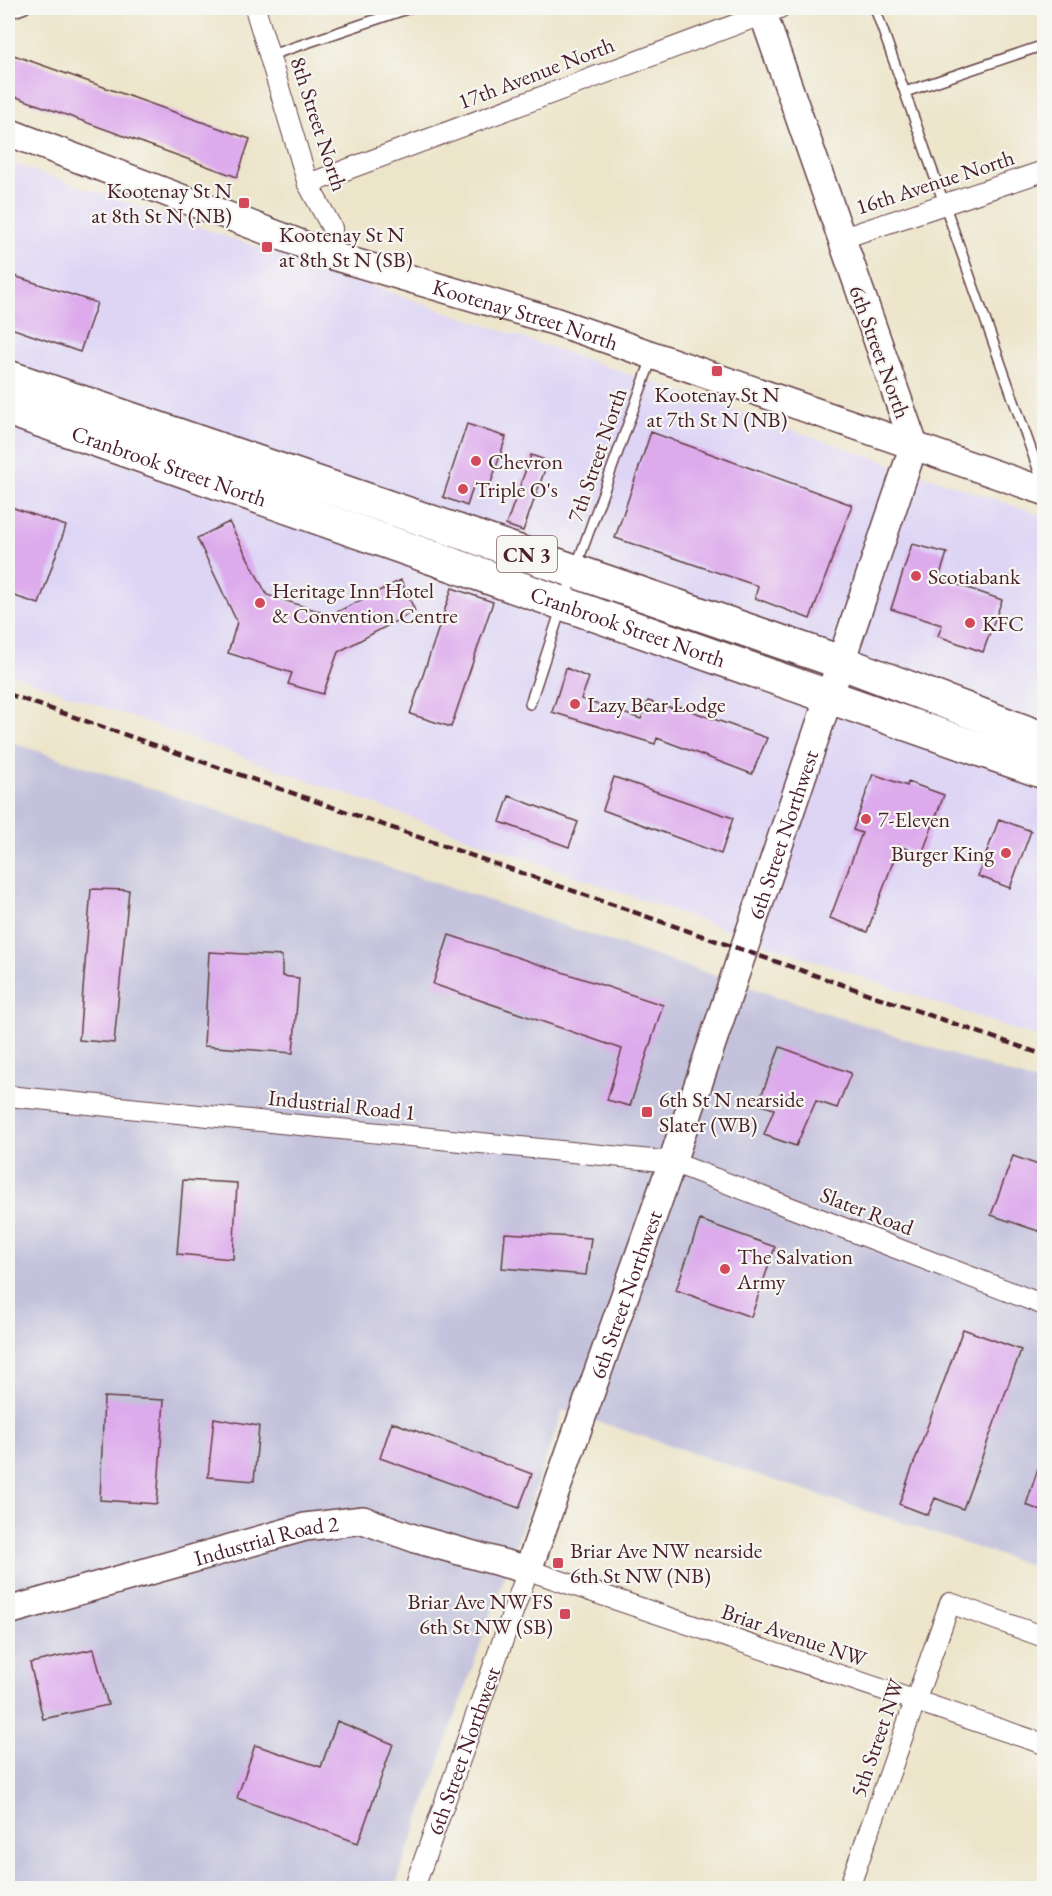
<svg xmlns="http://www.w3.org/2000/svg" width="1052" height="1896" viewBox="0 0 1052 1896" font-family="'EB Garamond',serif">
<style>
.built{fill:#ded5f5}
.industrial{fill:#c3c1db}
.building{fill:#ddaaec}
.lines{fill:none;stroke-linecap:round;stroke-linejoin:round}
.lane-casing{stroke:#623d43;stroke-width:12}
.street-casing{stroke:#623d43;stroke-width:22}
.secondary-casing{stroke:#623d43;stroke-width:30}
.highway-casing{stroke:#623d43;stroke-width:36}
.lane{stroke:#fff;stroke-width:9}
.street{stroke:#fff;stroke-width:20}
.secondary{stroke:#fff;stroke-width:27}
.highway{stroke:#fff;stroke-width:33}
.rail{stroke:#4a1f2b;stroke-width:4.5;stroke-dasharray:9 4.5;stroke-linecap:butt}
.poi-dot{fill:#d1495b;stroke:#f6f6f2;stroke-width:2}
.labels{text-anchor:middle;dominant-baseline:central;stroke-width:4.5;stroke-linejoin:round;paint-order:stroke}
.shield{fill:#f6f6f2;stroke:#7e6067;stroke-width:1.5}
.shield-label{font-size:21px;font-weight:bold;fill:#4a1f2b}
.street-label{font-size:22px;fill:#4a1f2b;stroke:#f6f6f2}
.poi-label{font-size:22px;fill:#4a1f2b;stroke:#f6f6f2;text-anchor:start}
</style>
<rect width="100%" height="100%" fill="#f6f6f2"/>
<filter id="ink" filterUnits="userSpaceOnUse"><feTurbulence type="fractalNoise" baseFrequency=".0167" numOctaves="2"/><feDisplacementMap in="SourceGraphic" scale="12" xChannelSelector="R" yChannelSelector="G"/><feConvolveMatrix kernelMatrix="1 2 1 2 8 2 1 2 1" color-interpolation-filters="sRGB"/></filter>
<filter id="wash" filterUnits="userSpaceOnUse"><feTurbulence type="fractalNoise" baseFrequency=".008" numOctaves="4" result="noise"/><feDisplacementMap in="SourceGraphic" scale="24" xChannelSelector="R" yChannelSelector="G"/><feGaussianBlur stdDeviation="1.35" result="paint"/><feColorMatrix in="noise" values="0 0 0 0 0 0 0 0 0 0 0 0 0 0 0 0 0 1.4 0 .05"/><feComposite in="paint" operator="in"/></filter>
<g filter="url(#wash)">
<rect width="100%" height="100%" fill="#ede5ca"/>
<!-- built -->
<path class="built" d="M 8,162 L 1044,516 L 1044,1040 L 718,927 L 8,673 Z"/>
<!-- industrial -->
<path class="industrial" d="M 8,741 L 1044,1085 L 1044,1570 L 563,1410 L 395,1888 L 8,1888 Z"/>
<g id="blocks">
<!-- building -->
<path class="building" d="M 8,53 L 250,139 L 237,177 L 8,94 Z
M 8,274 L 97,303 L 80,352 L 8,327 Z
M 467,424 L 506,437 L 489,489 L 474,484 L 467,506 L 443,497 Z
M 651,432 L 852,505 L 810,619 L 755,598 L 758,586 L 615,538 Z
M 531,455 L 548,461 L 523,531 L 506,525 Z
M 8,506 L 66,526 L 39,604 L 8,594 Z
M 229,522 L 267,595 L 331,615 L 401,580 L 415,611 L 338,652 L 323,694 L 288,684 L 292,673 L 228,653 L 237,622 L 197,538 Z
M 912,544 L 947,553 L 939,578 L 1002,600 L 983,652 L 938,636 L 942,625 L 891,609 Z
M 452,588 L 493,602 L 451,727 L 410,714 Z
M 566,668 L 589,678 L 581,699 L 641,719 L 648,701 L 676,709 L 677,706 L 767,738 L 752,774 L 657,738 L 655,744 L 552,712 Z
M 873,774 L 907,786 L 908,782 L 944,795 L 922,854 L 899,846 L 867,932 L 830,918 L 862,833 L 853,830 Z
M 614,777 L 733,818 L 721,854 L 603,810 Z
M 509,796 L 578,822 L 569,847 L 500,822 Z
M 999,819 L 1031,831 L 1010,888 L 978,876 Z
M 91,889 L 129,890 L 114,1043 L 79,1040 Z
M 449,935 L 663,1005 L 630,1106 L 607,1100 L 622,1049 L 433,984 Z
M 209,952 L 282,956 L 282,976 L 299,978 L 293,1053 L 204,1046 Z
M 780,1047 L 851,1073 L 837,1108 L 816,1101 L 796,1146 L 764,1135 L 774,1109 L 758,1104 Z
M 1013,1156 L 1044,1167 L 1044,1233 L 991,1215 Z
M 183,1180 L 237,1183 L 233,1259 L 177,1254 Z
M 700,1220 L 775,1247 L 751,1317 L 676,1290 Z
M 505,1233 L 591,1238 L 586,1275 L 502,1268 Z
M 963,1329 L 1021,1350 L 963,1509 L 935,1498 L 928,1515 L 899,1504 Z
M 104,1397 L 164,1400 L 157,1504 L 100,1500 Z
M 214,1418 L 259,1426 L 254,1481 L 208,1477 Z
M 392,1422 L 532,1474 L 519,1508 L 380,1458 Z
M 1042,1456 L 1044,1456 L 1044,1512 L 1026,1505 Z
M 94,1649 L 108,1705 L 43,1719 L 30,1663 Z
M 337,1721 L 393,1744 L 358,1843 L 237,1798 L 255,1745 L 321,1767 Z"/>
</g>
</g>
<g filter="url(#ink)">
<use href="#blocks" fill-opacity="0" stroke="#623d43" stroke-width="1.5"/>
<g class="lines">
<defs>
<path id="lane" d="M 875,8 L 1044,486
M 8,14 L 25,8
M 271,55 L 410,8
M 905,92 L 1044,45
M 530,704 L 563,603 L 652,358"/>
<g id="street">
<path d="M 255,8 L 308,184 L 332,228 L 333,256"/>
<path d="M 308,184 L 780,8"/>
<path d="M 840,239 L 1044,171"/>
<path d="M 8,1096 L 672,1162 L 1044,1305"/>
<path id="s1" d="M 414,1888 L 528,1570 L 1044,1744"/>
<path d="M 849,1888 L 950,1603 L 1044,1637"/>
</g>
<g id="secondary">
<path id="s2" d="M 8,132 L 333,256 L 554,321 L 1044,491"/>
<path id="s3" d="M 8,1611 L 305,1527 L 363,1520 L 416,1539 L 528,1570 L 672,1162 L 914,445 L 761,8"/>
</g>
<g id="highway">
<path d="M 8,377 L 843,663 L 1044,739"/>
<path id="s4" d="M 8,409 L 1044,772"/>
</g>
</defs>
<!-- lane casing -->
<use href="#lane" class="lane-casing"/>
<!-- street casing -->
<use href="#street" class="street-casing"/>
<!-- secondary casing -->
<use href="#secondary" class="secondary-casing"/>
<!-- highway casing -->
<use href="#highway" class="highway-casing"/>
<!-- lane -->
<use href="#lane" class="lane"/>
<!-- street -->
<use href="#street" class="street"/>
<!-- secondary -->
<use href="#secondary" class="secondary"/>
<!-- highway -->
<use href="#highway" class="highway"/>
<!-- rail -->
<path class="rail" d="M 8,694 L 1044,1055"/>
</g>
</g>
<!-- markers -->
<g class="poi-dot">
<rect x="238" y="197" width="12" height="12" rx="3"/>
<rect x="261" y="241" width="12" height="12" rx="3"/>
<rect x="711" y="365" width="12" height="12" rx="3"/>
<circle cx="476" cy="461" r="6"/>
<circle cx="463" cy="489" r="6"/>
<circle cx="916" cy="576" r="6"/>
<circle cx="260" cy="603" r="6"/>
<circle cx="970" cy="623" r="6"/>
<circle cx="575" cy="704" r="6"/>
<circle cx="866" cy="819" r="6"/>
<circle cx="1006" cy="853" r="6"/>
<rect x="641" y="1106" width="12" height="12" rx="3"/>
<circle cx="725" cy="1269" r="6"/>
<rect x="552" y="1557" width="12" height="12" rx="3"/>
<rect x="559" y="1608" width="12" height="12" rx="3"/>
</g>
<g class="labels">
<!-- shield labels -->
<rect class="shield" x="497" y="536" width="60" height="36" rx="4.5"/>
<g class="shield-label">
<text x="527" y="554">CN 3</text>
</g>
<!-- street labels -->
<g class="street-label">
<text transform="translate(536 73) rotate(-21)">17th Avenue North</text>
<text transform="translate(319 124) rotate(72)">8th Street North</text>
<text transform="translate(935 182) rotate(-18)">16th Avenue North</text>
<text stroke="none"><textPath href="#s2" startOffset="549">Kootenay Street North</textPath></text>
<text transform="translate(880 352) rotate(70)">6th Street North</text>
<text transform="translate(597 455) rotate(-71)">7th Street North</text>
<text stroke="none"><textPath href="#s4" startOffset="171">Cranbrook Street North</textPath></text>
<text stroke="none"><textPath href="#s4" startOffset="657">Cranbrook Street North</textPath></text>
<text stroke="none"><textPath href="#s3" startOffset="1318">6th Street Northwest</textPath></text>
<text transform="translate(342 1105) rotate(6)">Industrial Road 1</text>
<text transform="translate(867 1211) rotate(21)">Slater Road</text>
<text stroke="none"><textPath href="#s3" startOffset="832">6th Street Northwest</textPath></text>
<text stroke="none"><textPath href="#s3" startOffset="268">Industrial Road 2</textPath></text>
<text transform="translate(794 1635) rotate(19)">Briar Avenue NW</text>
<text transform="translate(877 1738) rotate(-71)">5th Street NW</text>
<text stroke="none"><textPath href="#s1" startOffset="146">6th Street Northwest</textPath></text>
</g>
<!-- poi labels -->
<g class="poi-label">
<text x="232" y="190" text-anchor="end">Kootenay St N<tspan x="232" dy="25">at 8th St N (NB)</tspan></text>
<text x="279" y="234">Kootenay St N<tspan x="279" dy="25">at 8th St N (SB)</tspan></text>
<text x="717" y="394" text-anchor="middle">Kootenay St N<tspan x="717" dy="25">at 7th St N (NB)</tspan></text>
<text x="488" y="461">Chevron</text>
<text x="475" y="489">Triple O's</text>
<text x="928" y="576">Scotiabank</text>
<text x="272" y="590">Heritage Inn Hotel<tspan x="272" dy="25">&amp; Convention Centre</tspan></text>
<text x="982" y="623">KFC</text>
<text x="587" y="704">Lazy Bear Lodge</text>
<text x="878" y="819">7-Eleven</text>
<text x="994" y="853" text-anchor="end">Burger King</text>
<text x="659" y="1099">6th St N nearside<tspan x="659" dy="25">Slater (WB)</tspan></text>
<text x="737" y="1256">The Salvation<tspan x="737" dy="25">Army</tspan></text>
<text x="570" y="1550">Briar Ave NW nearside<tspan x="570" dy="25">6th St NW (NB)</tspan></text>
<text x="553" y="1601" text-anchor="end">Briar Ave NW FS<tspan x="553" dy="25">6th St NW (SB)</tspan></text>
</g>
</g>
<!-- margin -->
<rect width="1052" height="1896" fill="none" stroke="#f6f6f2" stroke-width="30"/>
</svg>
